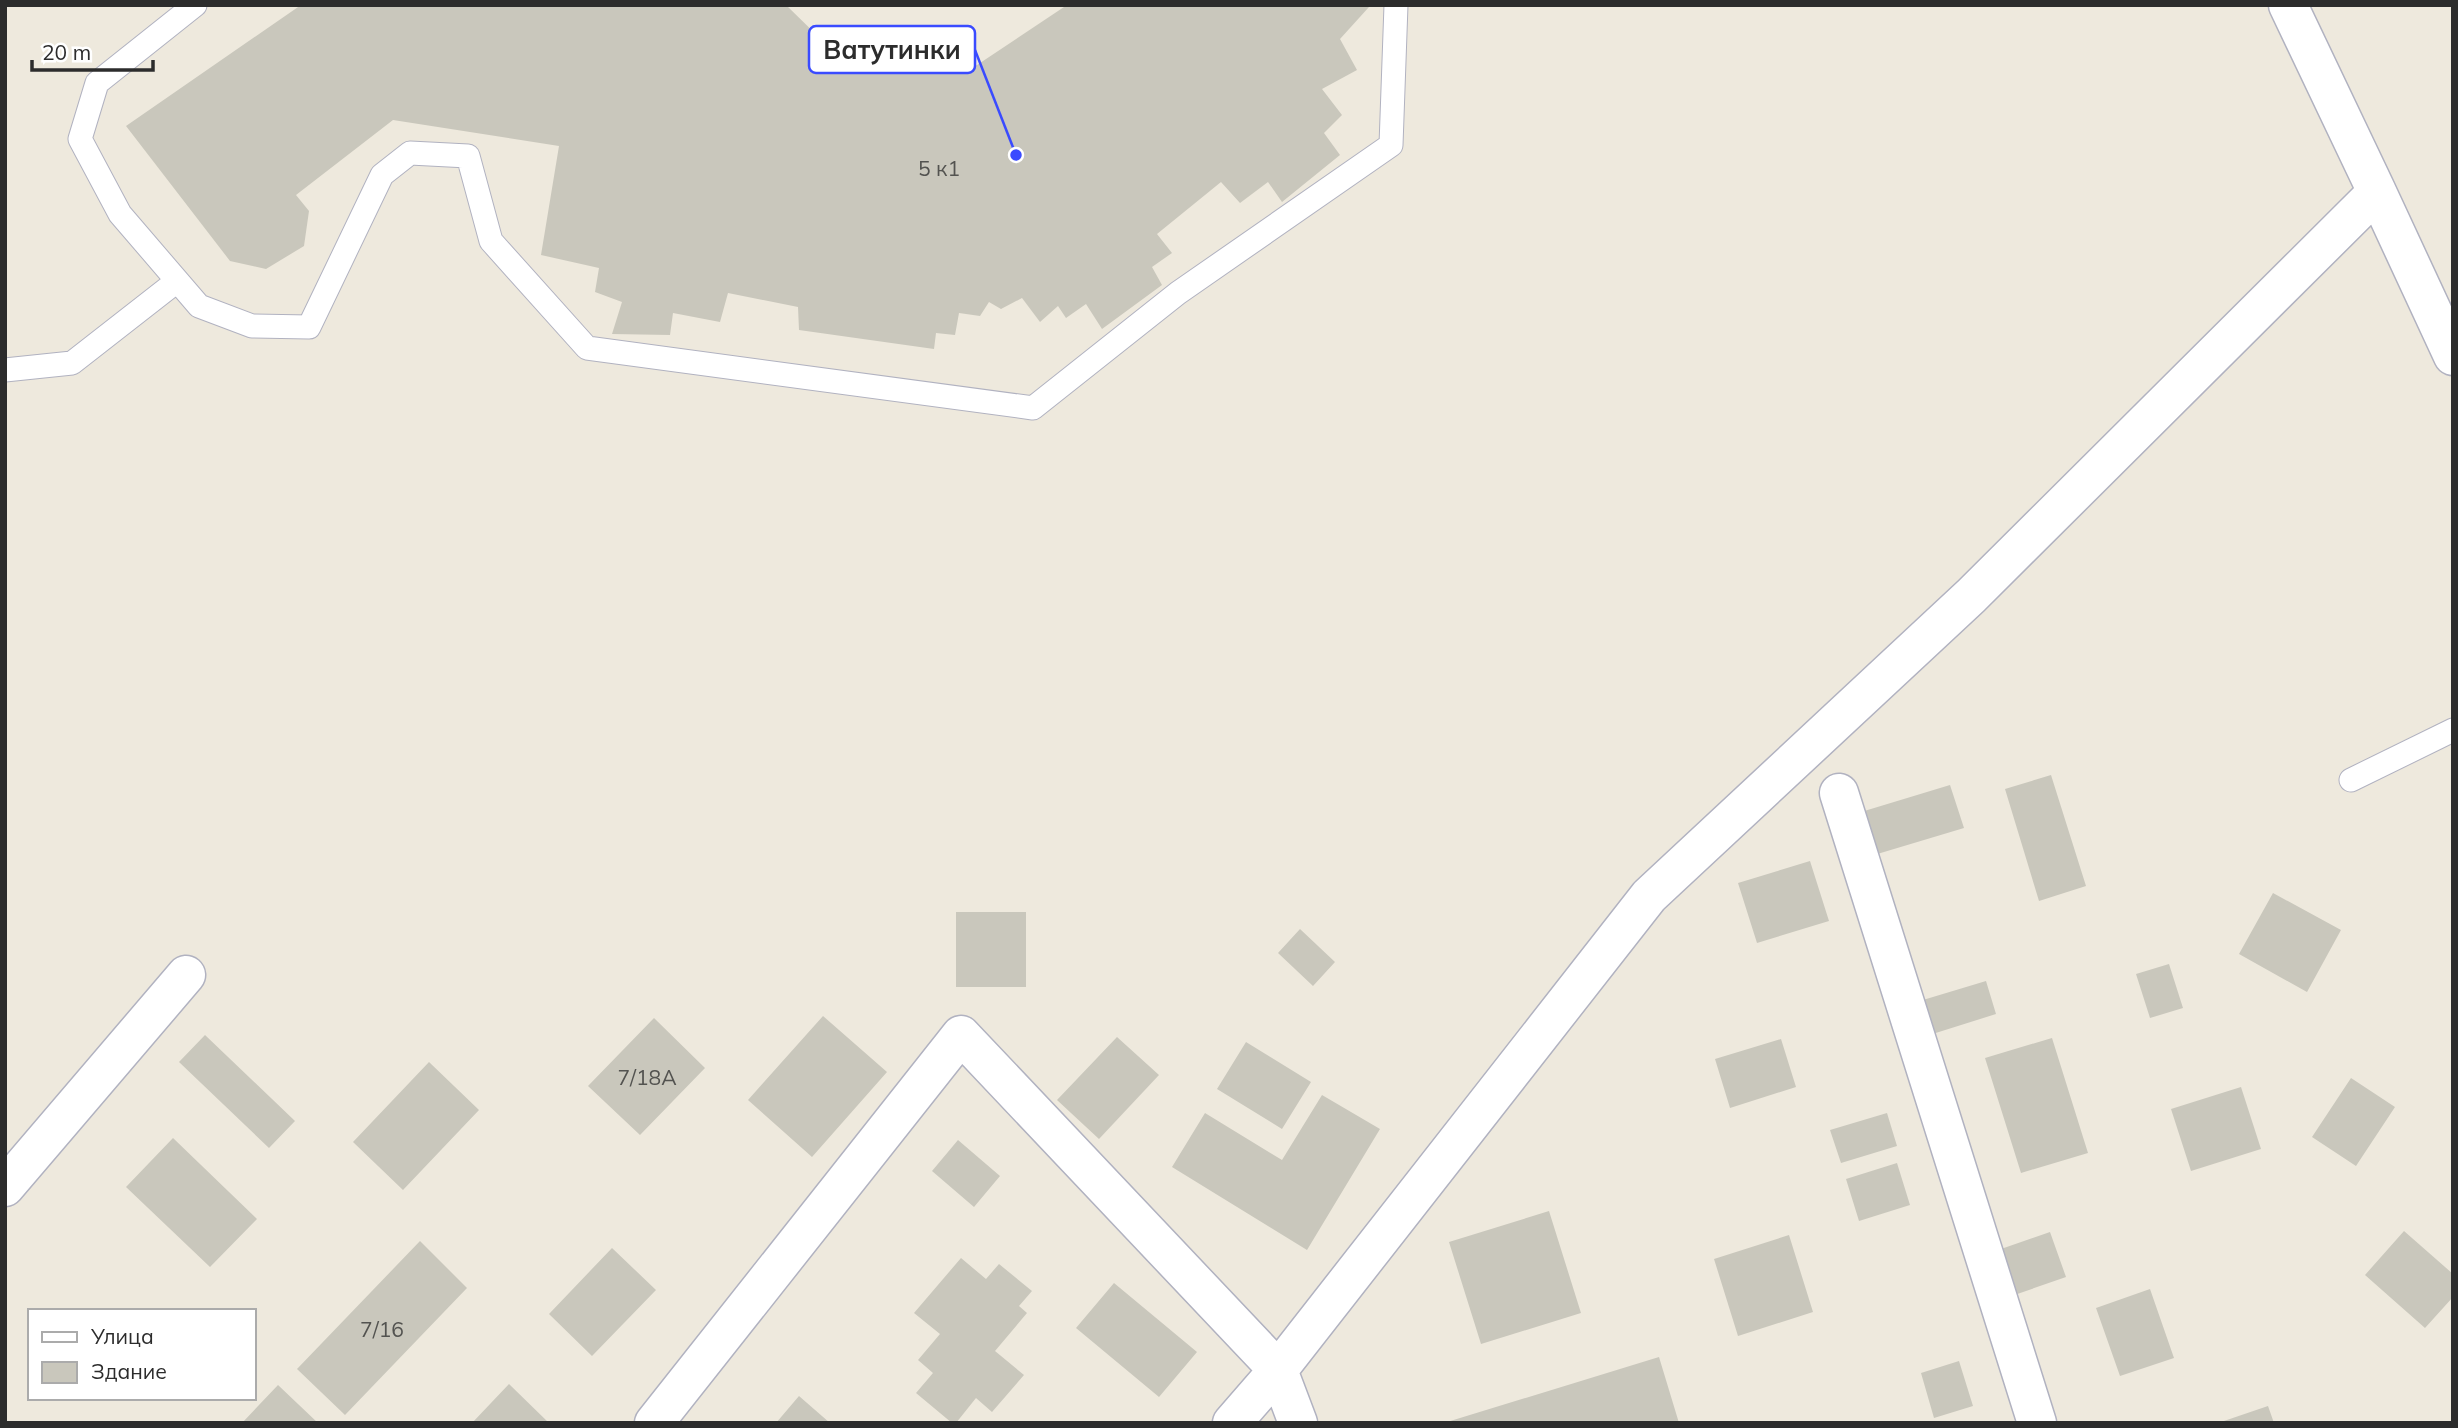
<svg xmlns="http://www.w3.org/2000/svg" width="2458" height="1428" viewBox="0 0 2458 1428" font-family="Mulish,sans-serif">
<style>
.building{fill:#c9c7bc}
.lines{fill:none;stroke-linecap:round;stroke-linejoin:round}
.lane-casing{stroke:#b1b2c0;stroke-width:25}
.street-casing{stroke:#b1b2c0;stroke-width:41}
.lane{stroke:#fff;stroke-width:23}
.street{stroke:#fff;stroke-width:38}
.labels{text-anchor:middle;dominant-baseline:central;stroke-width:5;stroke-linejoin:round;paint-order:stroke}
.number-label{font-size:21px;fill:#535350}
.leader{fill:none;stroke:#3a4bff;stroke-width:2.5}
.callout-dot{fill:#3a4bff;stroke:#fff;stroke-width:2.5}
.callout{fill:#fff;stroke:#3a4bff;stroke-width:2.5}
.callout-label{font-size:26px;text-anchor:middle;font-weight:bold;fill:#2c2c2c}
</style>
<rect width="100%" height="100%" fill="#eee9dd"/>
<!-- building -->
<path class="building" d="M 301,5 L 786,5 L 831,49 L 968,71 L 1067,5 L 1368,5 L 1369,7 L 1340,39 L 1357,70 L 1322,89 L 1342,115 L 1324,133 L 1340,155 L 1282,202 L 1268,182 L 1240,203 L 1221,182 L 1157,234 L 1172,253 L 1152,267 L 1162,285 L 1102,329 L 1086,304 L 1066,318 L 1058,306 L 1040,322 L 1022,298 L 1001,309 L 989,302 L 980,316 L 959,313 L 955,335 L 936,333 L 934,349 L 799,330 L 798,307 L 728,293 L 720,322 L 673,313 L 670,335 L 612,334 L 622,302 L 595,292 L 599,268 L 541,255 L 559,146 L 393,120 L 296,195 L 309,211 L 304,246 L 266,269 L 230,261 L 126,126 Z
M 2051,775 L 2086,886 L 2039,901 L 2005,789 Z
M 1950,785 L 1964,828 L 1874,855 L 1861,812 Z
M 1810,861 L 1829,921 L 1757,943 L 1738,883 Z
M 2273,893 L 2341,930 L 2307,992 L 2239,954 Z
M 956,912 L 1026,912 L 1026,987 L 956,987 Z
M 1300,929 L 1335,962 L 1313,986 L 1278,953 Z
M 2169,964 L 2183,1008 L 2150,1018 L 2136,974 Z
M 1986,981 L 1996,1014 L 1923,1037 L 1913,1003 Z
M 823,1016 L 887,1072 L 812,1157 L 748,1100 Z
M 654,1018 L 705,1068 L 640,1135 L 588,1086 Z
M 205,1035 L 295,1121 L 269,1148 L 179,1062 Z
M 1117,1037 L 1159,1075 L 1099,1139 L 1057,1100 Z
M 2052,1038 L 2088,1153 L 2021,1173 L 1985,1058 Z
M 1781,1039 L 1796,1087 L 1730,1108 L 1715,1059 Z
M 1246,1042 L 1311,1082 L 1282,1129 L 1217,1089 Z
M 429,1062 L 479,1110 L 403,1190 L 353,1142 Z
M 2351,1078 L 2395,1107 L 2356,1166 L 2312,1137 Z
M 2241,1087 L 2261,1149 L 2191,1171 L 2171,1109 Z
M 1322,1095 L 1380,1129 L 1307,1250 L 1172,1167 L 1205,1113 L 1282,1160 Z
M 1887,1113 L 1897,1146 L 1841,1163 L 1830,1130 Z
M 173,1138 L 257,1219 L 210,1267 L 126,1187 Z
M 958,1140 L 1000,1176 L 974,1207 L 932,1171 Z
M 1897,1163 L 1910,1205 L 1859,1221 L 1846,1179 Z
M 1549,1211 L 1581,1313 L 1481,1344 L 1449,1242 Z
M 2404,1231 L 2453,1274 L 2453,1297 L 2425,1328 L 2365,1275 Z
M 2050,1232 L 2066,1277 L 1997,1301 L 1981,1256 Z
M 1789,1235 L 1813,1312 L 1738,1336 L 1714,1259 Z
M 420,1241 L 467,1288 L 345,1415 L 297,1369 Z
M 612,1248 L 656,1290 L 592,1356 L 549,1314 Z
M 961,1258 L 986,1279 L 999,1264 L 1032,1291 L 1019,1306 L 1027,1313 L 995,1351 L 1024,1375 L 992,1412 L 976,1398 L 956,1423 L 952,1423 L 916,1393 L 933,1373 L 918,1360 L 940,1334 L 914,1313 Z
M 1114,1283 L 1197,1352 L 1159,1397 L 1076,1328 Z
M 2150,1289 L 2174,1358 L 2120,1376 L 2096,1308 Z
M 1659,1357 L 1679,1423 L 1447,1423 L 1447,1422 Z
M 1959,1361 L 1973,1406 L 1934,1418 L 1921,1373 Z
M 509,1384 L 549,1423 L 472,1423 Z
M 278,1385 L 318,1423 L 242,1423 Z
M 799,1396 L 830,1423 L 776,1423 Z
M 2268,1406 L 2274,1423 L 2221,1423 L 2221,1422 Z"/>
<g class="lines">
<defs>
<path id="lane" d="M 195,5 L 97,83 L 80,139 L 120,214 L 199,306 L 252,326 L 309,327 L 382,175 L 410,153 L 468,156 L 491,241 L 587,348 L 1033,408 L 1178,293 L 1391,145 L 1396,5
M 5,370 L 72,363 L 177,281
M 2351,780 L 2453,730"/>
<path id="street" d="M 2377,192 L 2453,356
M 1839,793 L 2037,1423
M 5,1187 L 186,975
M 654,1423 L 961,1035 L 1278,1370 L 1232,1423
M 1298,1423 L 1278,1370 L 1649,896 L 1971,596 L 2377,192 L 2288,5"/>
</defs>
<!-- lane casing -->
<use href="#lane" class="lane-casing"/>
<!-- street casing -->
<use href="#street" class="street-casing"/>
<!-- lane -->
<use href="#lane" class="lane"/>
<!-- street -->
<use href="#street" class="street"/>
</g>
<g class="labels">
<!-- number labels -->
<g class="number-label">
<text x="939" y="168">5 к1</text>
<text x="647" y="1077">7/18А</text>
<text x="382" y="1329">7/16</text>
</g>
</g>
<!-- callouts -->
<path class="leader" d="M1016 155L975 50"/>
<circle class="callout-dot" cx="1016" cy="155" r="7"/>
<rect class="callout" x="809" y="26" width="166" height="47" rx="7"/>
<g class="callout-label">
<text x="892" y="59">Ватутинки</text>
</g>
<!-- border -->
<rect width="2458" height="1428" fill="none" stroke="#2c2c2c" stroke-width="14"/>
<!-- legend -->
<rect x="28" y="1309" width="228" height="91" fill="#ffffff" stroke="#ababab" stroke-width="2"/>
<rect x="42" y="1332" width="35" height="10" fill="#ffffff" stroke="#ababab" stroke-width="2"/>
<text x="91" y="1344" font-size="21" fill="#2c2c2c">Улица</text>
<rect x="42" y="1362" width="35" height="21" fill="#c9c7bc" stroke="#ababab" stroke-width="2"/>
<text x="91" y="1379" font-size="21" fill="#2c2c2c">Здание</text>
<!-- scale -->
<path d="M32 60v10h121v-10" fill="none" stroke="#2c2c2c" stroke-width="3.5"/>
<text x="42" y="60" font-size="21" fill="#2c2c2c" stroke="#ffffff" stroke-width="5" paint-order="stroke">20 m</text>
</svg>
